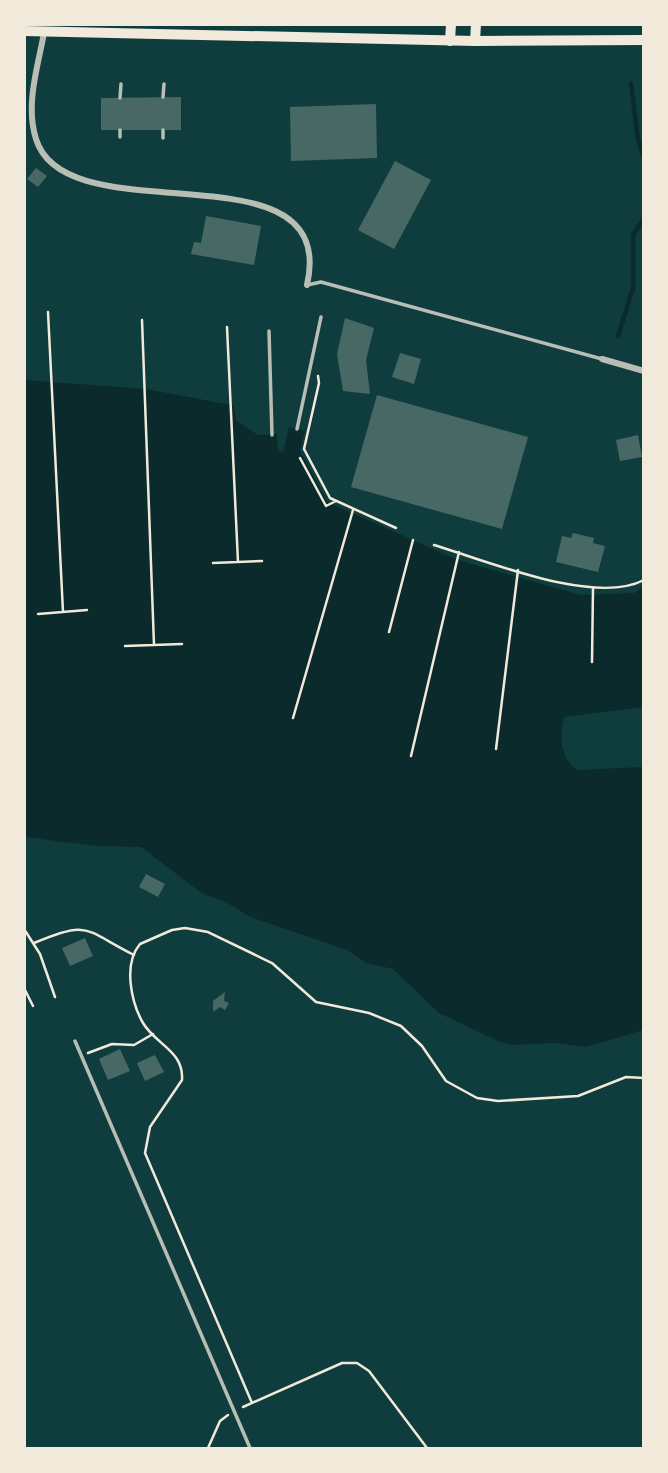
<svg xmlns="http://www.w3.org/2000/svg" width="668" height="1473" viewBox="0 0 668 1473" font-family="Montserrat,sans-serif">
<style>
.water{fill:#0a2a2b}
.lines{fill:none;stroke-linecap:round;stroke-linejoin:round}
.stream{stroke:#0a2a2b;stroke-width:4.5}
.building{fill:#486865}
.path{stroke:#f1e9da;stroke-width:2.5}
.service{stroke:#b8beb3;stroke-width:3.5}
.minor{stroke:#b8beb3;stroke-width:6}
.primary{stroke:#f1e9da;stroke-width:10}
.trunk{stroke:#f1e9da;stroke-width:10}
</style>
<rect width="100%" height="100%" fill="#0f3d3e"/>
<!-- water -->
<path class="water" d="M 24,380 L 146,389 L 231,405 L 234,407 L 236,420 L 258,435 L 277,434 L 278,451 L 283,452 L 289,427 L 305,431 L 300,451 L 327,502 L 458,560 L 581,595 L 634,593 L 643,587 L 643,707 L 564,717 C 559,735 560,758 577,770 L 643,767 L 643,1030 L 586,1047 L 555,1043 L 512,1045 L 500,1042 L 439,1013 L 393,969 L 366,963 L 347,950 L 250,917 L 226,902 L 203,894 L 141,847 L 96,846 L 25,837 Z"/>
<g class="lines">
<!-- stream -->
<path class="stream" d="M 631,83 L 638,140 L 644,158
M 618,336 L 633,288 L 633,235 L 644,218"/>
</g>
<!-- building -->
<path class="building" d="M 181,97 L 181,130 L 101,130 L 101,98 Z
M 376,104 L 377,158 L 291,161 L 290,107 Z
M 395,161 L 431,180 L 394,249 L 358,230 Z
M 36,168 L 47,176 L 38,187 L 27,179 Z
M 206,216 L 261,226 L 254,265 L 191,254 L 194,242 L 201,243 Z
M 345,318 L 374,328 L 366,360 L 370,394 L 343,391 L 337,354 Z
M 400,353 L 421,359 L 414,384 L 392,377 Z
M 377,395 L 528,437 L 502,529 L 351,487 Z
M 638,435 L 642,457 L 620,461 L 616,440 Z
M 573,533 L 594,538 L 593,543 L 605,546 L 598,572 L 556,562 L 562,536 L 571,538 Z
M 146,874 L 165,884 L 158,897 L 139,887 Z
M 85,938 L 93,956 L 70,966 L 62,948 Z
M 225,992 L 224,1001 L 229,1003 L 225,1010 L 220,1007 L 213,1012 L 213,1001 Z
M 120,1049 L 130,1071 L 108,1080 L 99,1059 Z
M 155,1055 L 164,1072 L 145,1081 L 137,1063 Z"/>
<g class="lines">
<!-- path -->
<path class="path" d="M 48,312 L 63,612
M 142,320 L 154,645
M 227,327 L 238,562
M 318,376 L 319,383 L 304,449 L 330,498 L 396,528
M 300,458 L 326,506 L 336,501
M 434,545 C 488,561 594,606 644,580
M 213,563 L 262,561
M 38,614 L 87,610
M 389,632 L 413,540
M 125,646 L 182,644
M 592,662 L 593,588
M 293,718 L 353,510
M 496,749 L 518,570
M 411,756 L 459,552
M 24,929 L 40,954 L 55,997
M 34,943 C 90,919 84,930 134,955
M 24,988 L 33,1006
M 88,1053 L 112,1044 L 134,1045 L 153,1034
M 252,1403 L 145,1153 L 150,1127 L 182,1080 C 184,1051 156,1045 143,1023 C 131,1002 123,964 140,944 L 172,930 L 185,928 L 208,932 L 272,963 L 316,1002 L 369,1013 L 401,1026 L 422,1046 L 446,1081 L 477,1098 L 498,1101 L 578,1096 L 626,1077 L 644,1078
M 243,1407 L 342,1363 L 357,1363 L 369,1371 L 427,1448
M 208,1448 L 220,1421 L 228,1415"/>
<!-- service -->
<path class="service" d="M 163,97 L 164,84
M 120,98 L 121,84
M 120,137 L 120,130
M 163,138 L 163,130
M 307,285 L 321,282 L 602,359
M 269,331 L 272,435
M 297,429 L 321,317
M 75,1041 L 250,1448"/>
<!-- minor -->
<path class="minor" d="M 44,33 C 38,66 25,105 36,139 C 66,238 340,140 307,285
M 602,359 L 644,371"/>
<!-- primary -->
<path class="primary" d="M 450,41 L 451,24
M 475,41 L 476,24"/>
<!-- trunk -->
<path class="trunk" d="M 24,31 L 475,41 L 644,40"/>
</g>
<!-- border -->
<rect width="668" height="1473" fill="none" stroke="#f1e9da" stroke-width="52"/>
</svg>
